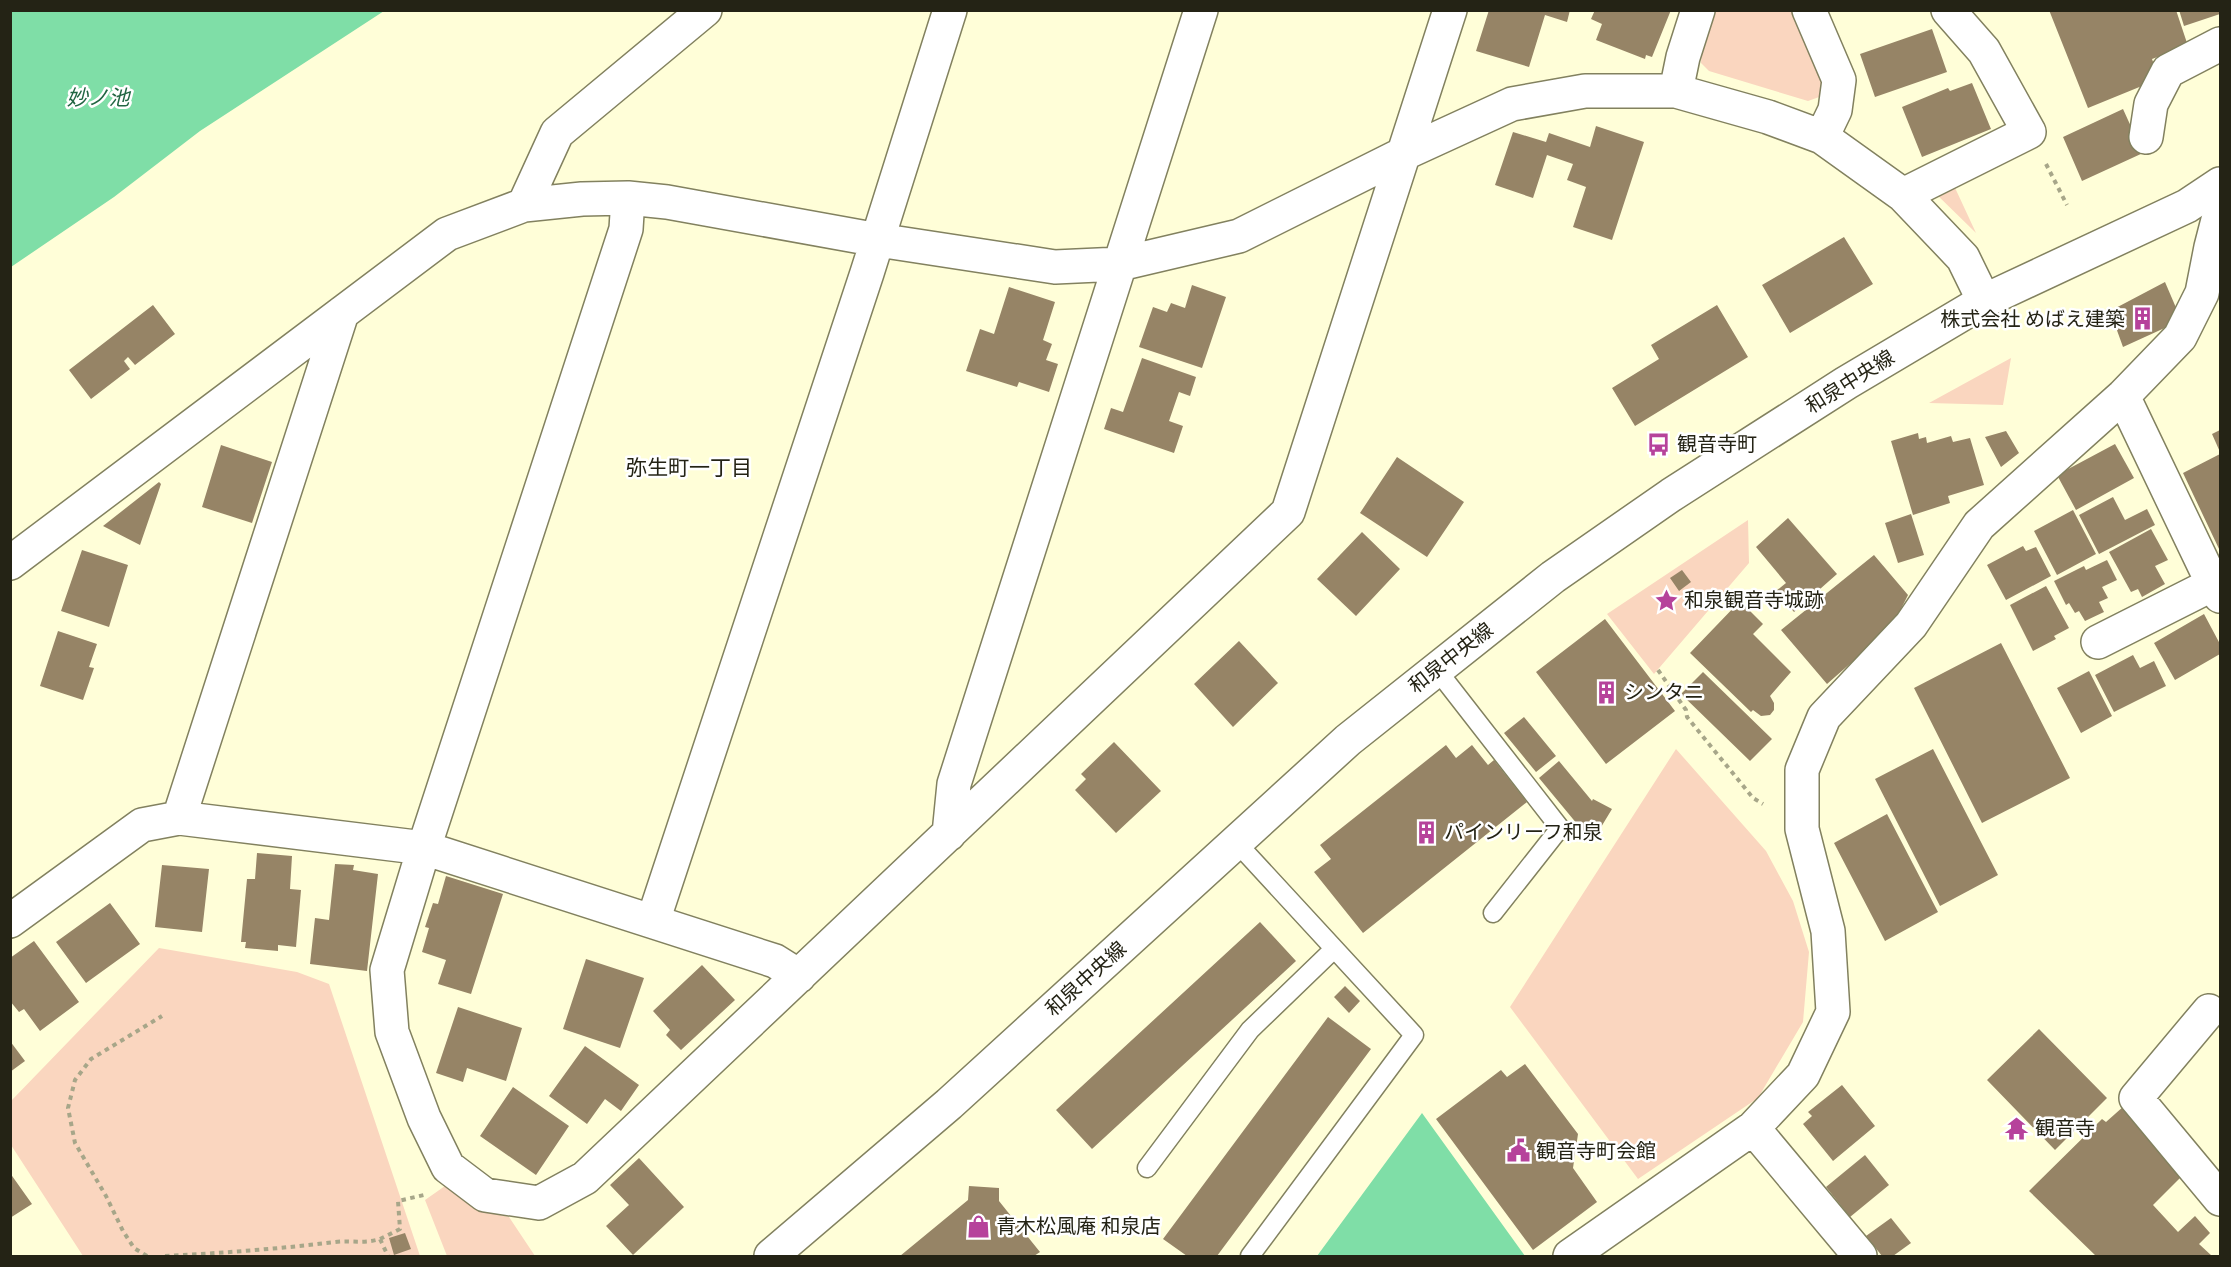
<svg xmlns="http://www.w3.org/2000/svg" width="2231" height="1267" viewBox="0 0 2231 1267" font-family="Karla,'Noto Sans JP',sans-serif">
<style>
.green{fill:#fad6bf}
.water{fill:#7fdea7}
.building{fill:#968466}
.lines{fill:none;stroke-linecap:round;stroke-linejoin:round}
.lane-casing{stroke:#82815f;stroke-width:21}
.street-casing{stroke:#82815f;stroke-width:36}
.secondary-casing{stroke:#82815f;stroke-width:36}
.path{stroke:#a7a689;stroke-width:4;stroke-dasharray:4.5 4.5;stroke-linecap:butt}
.lane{stroke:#fff;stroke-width:18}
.street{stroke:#fff;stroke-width:33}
.secondary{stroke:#fff;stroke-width:33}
.labels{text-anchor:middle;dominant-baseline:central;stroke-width:5;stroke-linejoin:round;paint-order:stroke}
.poi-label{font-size:20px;fill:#242315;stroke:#fff;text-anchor:start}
.street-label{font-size:20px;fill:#242315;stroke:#fff}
.water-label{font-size:21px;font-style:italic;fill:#216643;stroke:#fff}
.neighbourhood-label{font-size:21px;fill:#242315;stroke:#fff}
</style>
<rect width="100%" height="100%" fill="#fffed8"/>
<!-- green -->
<path class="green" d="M 1715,11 L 1798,11 L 1824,62 L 1822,96 L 1808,101 L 1709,71 L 1701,63 L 1702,48 Z
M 1950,177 L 1976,233 L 1930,188 Z
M 2011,358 L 2003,405 L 1929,403 Z
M 1748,520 L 1749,563 L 1654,674 L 1607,614 Z
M 1676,749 L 1766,851 L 1793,901 L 1809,952 L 1803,1022 L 1758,1098 L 1638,1179 L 1510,1007 Z
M 159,948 L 297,972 L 329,984 L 420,1256 L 83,1256 L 11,1145 L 11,1101 Z
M 445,1186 C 464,1202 484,1212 509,1217 L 535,1256 L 447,1256 L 425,1200 Z"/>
<!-- water -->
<path class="water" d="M 11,10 L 384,10 L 384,11 L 200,131 L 114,197 L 11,267 Z
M 1422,1113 L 1525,1256 L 1317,1256 Z"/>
<!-- building -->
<path class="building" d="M 1489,10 L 1570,10 L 1567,22 L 1545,15 L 1529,67 L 1476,51 Z
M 1595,10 L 1671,10 L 1652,57 L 1646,55 L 1645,59 L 1596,40 L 1602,24 L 1591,19 Z
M 2049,10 L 2176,10 L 2188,46 L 2152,59 L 2159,79 L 2088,108 Z
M 2179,10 L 2220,10 L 2220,14 L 2184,26 Z
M 1932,29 L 1947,72 L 1875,97 L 1860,54 Z
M 1972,83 L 1991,129 L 1922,157 L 1902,107 L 1948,88 L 1950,91 Z
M 2123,109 L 2143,153 L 2082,181 L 2063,137 Z
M 1596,126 L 1644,142 L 1612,240 L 1573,227 L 1586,187 L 1567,180 L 1573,164 L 1547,155 L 1533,198 L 1495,185 L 1513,132 L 1546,142 L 1549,133 L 1590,147 Z
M 1844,237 L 1873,284 L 1790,333 L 1762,285 Z
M 2165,282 L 2177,310 L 2169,326 L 2123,347 L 2110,311 Z
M 1192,285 L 1226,297 L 1202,368 L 1139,347 L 1153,307 L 1167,312 L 1171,303 L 1185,308 Z
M 1009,287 L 1055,302 L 1043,340 L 1052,344 L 1046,360 L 1058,364 L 1049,392 L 1019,382 L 1017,387 L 966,371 L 980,329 L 994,334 Z
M 153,305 L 175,334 L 135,365 L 128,357 L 124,361 L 130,369 L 91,399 L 69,370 Z
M 1717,305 L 1748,357 L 1635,426 L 1612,388 L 1659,359 L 1651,345 Z
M 1142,358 L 1196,377 L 1190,396 L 1179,392 L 1169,421 L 1183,426 L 1174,453 L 1104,429 L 1111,408 L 1123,412 Z
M 2220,430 L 2220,452 L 2212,434 Z
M 2006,431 L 2019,453 L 2001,467 L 1985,437 Z
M 1918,433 L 1919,439 L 1926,437 L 1927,443 L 1951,436 L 1953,442 L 1970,438 L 1984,485 L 1948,496 L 1950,503 L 1913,515 L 1891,441 Z
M 2115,444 L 2134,478 L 2076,510 L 2057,475 Z
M 221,445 L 272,462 L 252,523 L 202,507 Z
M 2220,454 L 2220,551 L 2183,473 Z
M 1397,457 L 1464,502 L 1427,557 L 1360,513 Z
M 159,482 L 161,484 L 140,545 L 103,526 Z
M 2113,497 L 2125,520 L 2147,509 L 2155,525 L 2099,554 L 2079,515 Z
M 2073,510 L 2096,554 L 2057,575 L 2034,531 Z
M 1911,514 L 1924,555 L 1898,563 L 1885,523 Z
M 1788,518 L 1837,574 L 1794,612 L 1776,591 L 1786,583 L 1756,547 Z
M 2151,529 L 2168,560 L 2155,566 L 2165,584 L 2142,597 L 2138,589 L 2131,592 L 2109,552 Z
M 1362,532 L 1400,569 L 1356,616 L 1317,579 Z
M 2023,546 L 2026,551 L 2036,547 L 2051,576 L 2006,600 L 1987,565 Z
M 82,550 L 128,565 L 109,627 L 61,611 Z
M 1874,555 L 1908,595 L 1895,621 L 1884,634 L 1827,684 L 1781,630 Z
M 2107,560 L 2117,580 L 2102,587 L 2108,598 L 2099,602 L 2104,612 L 2085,621 L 2079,611 L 2075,613 L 2069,603 L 2066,605 L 2054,581 L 2084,566 L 2086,570 Z
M 1682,570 L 1691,582 L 1679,591 L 1670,578 Z
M 2046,586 L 2069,628 L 2054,636 L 2056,639 L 2033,651 L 2010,605 Z
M 1740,601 L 1763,624 L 1753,634 L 1791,672 L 1770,696 L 1774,703 L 1774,710 L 1770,715 L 1761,716 L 1753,710 L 1751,712 L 1690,653 Z
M 2204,614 L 2220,644 L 2220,654 L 2175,680 L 2154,643 Z
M 1605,619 L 1675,711 L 1606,764 L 1536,672 Z
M 58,631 L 97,644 L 89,667 L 94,668 L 83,700 L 40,686 Z
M 1239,641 L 1278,683 L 1233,727 L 1194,684 Z
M 2001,643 L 2070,778 L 1982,823 L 1914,688 Z
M 2133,655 L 2140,668 L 2154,661 L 2166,686 L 2114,712 L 2095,675 Z
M 2089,671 L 2112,716 L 2081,733 L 2057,688 Z
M 1703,672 L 1772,739 L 1750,761 L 1681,694 Z
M 1524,717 L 1556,756 L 1536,772 L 1504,733 Z
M 1114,742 L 1161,791 L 1116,833 L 1075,790 L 1086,779 L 1081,774 Z
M 1446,745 L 1456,758 L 1472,745 L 1488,765 L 1494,760 L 1527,802 L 1363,933 L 1314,872 L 1331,859 L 1320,845 Z
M 1933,749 L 1998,875 L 1940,906 L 1875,779 Z
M 1559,761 L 1592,801 L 1593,799 L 1612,809 L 1592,842 L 1539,778 Z
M 1887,814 L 1938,912 L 1885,941 L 1834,843 Z
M 257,853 L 292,856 L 290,889 L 301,890 L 296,947 L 278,945 L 278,951 L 245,948 L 246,942 L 241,942 L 247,879 L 255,879 Z
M 335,864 L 354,865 L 353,870 L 378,874 L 367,971 L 310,964 L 315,918 L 329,920 Z
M 162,865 L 209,869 L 202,932 L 155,927 Z
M 446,876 L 503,894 L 471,994 L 438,984 L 446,960 L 422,952 L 429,928 L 425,927 L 433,903 L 438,904 Z
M 110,903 L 140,944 L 86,983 L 56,942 Z
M 1260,922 L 1296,961 L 1092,1149 L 1056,1110 Z
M 34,941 L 79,1002 L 40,1031 L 24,1009 L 19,1012 L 10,1001 L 10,958 Z
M 586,959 L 644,978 L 620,1048 L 563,1029 Z
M 702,965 L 735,1000 L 681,1050 L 666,1035 L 670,1030 L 653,1011 Z
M 1345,986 L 1360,1001 L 1349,1013 L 1334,997 Z
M 458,1007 L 522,1028 L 506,1081 L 467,1068 L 463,1082 L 436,1073 Z
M 1328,1017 L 1371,1049 L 1217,1256 L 1187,1256 L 1163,1239 Z
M 2039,1029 L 2107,1098 L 2055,1150 L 1987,1080 Z
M 10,1041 L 25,1061 L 10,1072 Z
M 585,1046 L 639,1085 L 621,1111 L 605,1099 L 587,1124 L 549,1096 Z
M 1525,1064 L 1578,1134 L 1573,1168 L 1597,1202 L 1533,1250 L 1436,1119 L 1501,1070 L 1507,1077 Z
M 1842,1085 L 1875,1126 L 1833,1161 L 1803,1124 L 1812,1116 L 1808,1112 Z
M 513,1087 L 569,1126 L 536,1175 L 480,1136 Z
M 2124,1106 L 2185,1173 L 2153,1205 L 2178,1232 L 2195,1216 L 2210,1233 L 2199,1244 L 2212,1256 L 2096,1256 L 2029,1191 L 2102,1119 L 2106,1122 Z
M 1865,1155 L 1889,1185 L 1850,1217 L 1826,1187 Z
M 639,1158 L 684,1207 L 633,1255 L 606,1226 L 629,1205 L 610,1185 Z
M 10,1173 L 32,1204 L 10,1218 Z
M 969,1186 L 999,1188 L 999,1201 L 1040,1252 L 1034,1256 L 900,1256 L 968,1200 Z
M 1891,1218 L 1911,1243 L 1893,1256 L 1882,1256 L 1866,1236 Z
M 405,1233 L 411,1249 L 394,1255 L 389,1238 Z"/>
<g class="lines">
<defs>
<path id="lane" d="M 1437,670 L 1560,828 L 1493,913
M 1236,842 L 1414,1035 L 1250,1256
M 1147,1168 L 1250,1030 L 1334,949"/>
<path id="street" d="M 1809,10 L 1839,80 L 1835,110 L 1822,137
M 1676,91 L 1683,57 L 1698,10
M 2146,137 L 2151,104 L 2168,71 L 2220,44
M 1903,195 L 2029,132 L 1984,51 L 1948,10
M 628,198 L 626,229 L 424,848 L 387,970 L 392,1032 L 424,1118 L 448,1167 L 485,1195 L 539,1203 L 585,1178 L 1288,512 L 1450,10
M 524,205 L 557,133 L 705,10
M 2123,396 L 2213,584 L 2220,596
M 10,563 L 447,234 L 524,205 L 582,199 L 628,198 L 667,202 L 878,240 L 1055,267 L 1120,264 L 1239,236 L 1403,154 L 1512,104 L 1585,91 L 1676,91 L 1768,117 L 1822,137 L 1903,195 L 1963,258 L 1984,301
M 2098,642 L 2213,584
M 179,818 L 342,313
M 949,834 L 954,784 L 1201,10
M 10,921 L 142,825 L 179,818 L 424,848 L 775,961 L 799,976
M 653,921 L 867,273 L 950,10
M 2209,1011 L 2136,1098 L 2220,1199
M 1570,1256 L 1753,1128
M 1860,1256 L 1753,1128 L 1803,1075 L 1833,1012 L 1828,931 L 1802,829 L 1802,770 L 1824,717 L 1911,625 L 1979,525 L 2123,396 L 2180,337 L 2202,293 L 2211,247 L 2220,212"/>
<path id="secondary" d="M 771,1256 L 949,1104 L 1348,740 L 1553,577 L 1671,495 L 1846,383 L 1984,301 L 2187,206 L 2220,184"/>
</defs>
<!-- lane casing -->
<use href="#lane" class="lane-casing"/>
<!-- street casing -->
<use href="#street" class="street-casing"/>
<!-- secondary casing -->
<use href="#secondary" class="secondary-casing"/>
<!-- path -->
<path class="path" d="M 2046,164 L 2067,205
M 1658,670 L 1686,710 L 1687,717 L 1753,798 L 1763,804
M 380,1239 L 400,1229 L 398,1201 L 424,1195
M 147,1256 L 134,1248 L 123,1231 L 106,1196 L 75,1143 L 68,1108 L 75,1080 L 91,1059 L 162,1016
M 165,1256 C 222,1253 278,1249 335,1242 C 352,1240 363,1244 380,1239 L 388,1256"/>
<!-- lane -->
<use href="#lane" class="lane"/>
<!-- street -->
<use href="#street" class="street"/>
<!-- secondary -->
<use href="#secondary" class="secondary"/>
</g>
<!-- icons -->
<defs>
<symbol id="building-bare" viewBox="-9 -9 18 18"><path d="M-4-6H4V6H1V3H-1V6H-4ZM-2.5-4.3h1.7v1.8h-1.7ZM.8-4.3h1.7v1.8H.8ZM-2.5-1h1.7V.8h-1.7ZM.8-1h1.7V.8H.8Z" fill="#b6429b" stroke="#fff" stroke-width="2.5" paint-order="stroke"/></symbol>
<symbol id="bus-bare" viewBox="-9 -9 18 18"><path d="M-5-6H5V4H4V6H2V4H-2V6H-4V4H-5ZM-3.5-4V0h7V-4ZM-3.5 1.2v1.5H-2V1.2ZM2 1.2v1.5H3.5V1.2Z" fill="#b6429b" stroke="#fff" stroke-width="2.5" paint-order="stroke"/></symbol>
<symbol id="sight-bare" viewBox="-9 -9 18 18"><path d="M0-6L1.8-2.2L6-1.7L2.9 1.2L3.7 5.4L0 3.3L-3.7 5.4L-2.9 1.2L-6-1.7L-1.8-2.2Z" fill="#b6429b" stroke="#fff" stroke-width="2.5" paint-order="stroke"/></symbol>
<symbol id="temple-bare" viewBox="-9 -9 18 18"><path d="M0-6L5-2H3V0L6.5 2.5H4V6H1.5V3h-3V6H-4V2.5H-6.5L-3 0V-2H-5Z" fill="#b6429b" stroke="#fff" stroke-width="2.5" paint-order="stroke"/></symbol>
<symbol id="civic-bare" viewBox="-9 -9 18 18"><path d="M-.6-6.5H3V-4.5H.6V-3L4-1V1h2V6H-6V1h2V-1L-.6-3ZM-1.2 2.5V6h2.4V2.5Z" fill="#b6429b" stroke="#fff" stroke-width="2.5" paint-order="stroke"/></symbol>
<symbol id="shop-bare" viewBox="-9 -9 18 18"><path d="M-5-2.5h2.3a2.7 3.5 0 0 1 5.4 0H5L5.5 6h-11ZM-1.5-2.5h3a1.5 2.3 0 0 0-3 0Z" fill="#b6429b" stroke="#fff" stroke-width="2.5" paint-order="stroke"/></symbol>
</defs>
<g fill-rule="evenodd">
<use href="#building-bare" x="2126" y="302" width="33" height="33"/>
<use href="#bus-bare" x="1642" y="428" width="33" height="33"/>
<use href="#sight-bare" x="1650" y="584" width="33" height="33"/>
<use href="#building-bare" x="1590" y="676" width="33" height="33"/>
<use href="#building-bare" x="1410" y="816" width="33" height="33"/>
<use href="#temple-bare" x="2000" y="1112" width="33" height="33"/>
<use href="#civic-bare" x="1502" y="1134" width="33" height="33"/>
<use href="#shop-bare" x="962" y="1210" width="33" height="33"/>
</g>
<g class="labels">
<!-- poi labels -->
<g class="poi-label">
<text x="2125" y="319" text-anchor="end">株式会社 めばえ建築</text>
<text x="1677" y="444">観音寺町</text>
<text x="1684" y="600">和泉観音寺城跡</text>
<text x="1624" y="692">シンタニ</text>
<text x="1444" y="832">パインリーフ和泉</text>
<text x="2035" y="1128">観音寺</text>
<text x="1536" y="1151">観音寺町会館</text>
<text x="996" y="1226">青木松風庵 和泉店</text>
</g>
<!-- street labels -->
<g class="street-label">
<text transform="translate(1850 382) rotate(-32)">和泉中央線</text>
<text transform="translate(1451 658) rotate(-38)">和泉中央線</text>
<text transform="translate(1086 979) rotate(-42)">和泉中央線</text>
</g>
<!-- water labels -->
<g class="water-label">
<text x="98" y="98">妙ノ池</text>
</g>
<!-- neighbourhood labels -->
<g class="neighbourhood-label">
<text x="689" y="468">弥生町一丁目</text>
</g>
</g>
<!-- border -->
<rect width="2231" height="1267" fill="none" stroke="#242315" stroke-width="24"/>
</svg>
